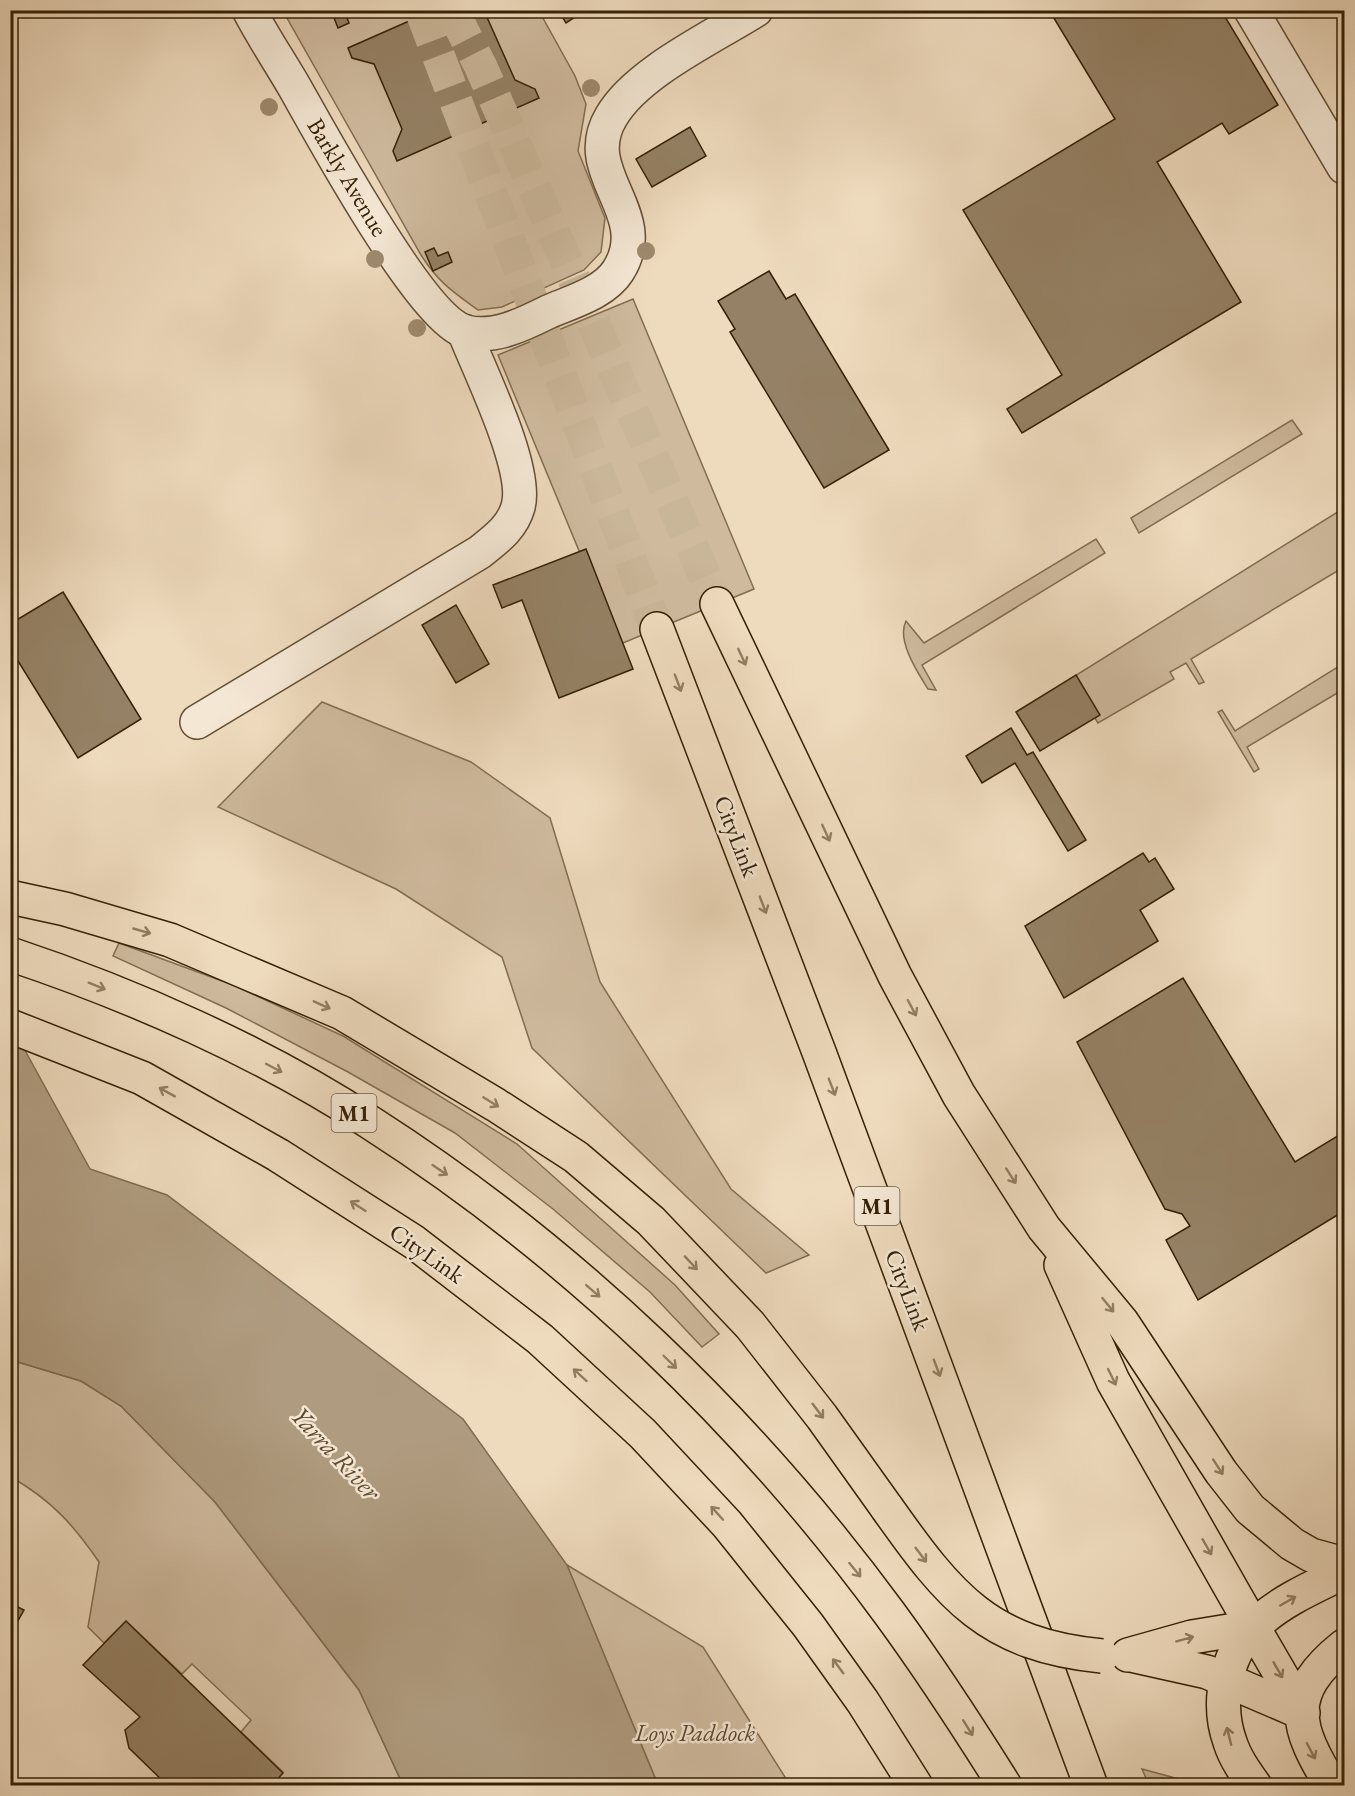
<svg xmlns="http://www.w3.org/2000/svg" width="1355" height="1796" viewBox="0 0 1355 1796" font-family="'EB Garamond',serif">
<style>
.green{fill:#cfba9e;stroke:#826d52;stroke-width:1.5}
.water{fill:#af9b7f;stroke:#7e6a4f;stroke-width:1.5}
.building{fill:#958165;stroke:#352006;stroke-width:1.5}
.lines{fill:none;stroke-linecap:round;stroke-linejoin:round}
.highway-tunnel{stroke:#c9b598;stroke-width:33;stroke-dasharray:33 16;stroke-linecap:butt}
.minor-casing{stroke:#634e34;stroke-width:36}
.major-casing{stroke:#352006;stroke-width:36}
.highway-casing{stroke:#352006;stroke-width:36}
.minor{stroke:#f4e7d4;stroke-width:33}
.major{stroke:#eedabd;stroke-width:33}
.highway{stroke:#eedabd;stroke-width:33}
.highway-bridge-casing{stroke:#352006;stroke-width:36;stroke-linecap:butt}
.highway-bridge{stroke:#eedabd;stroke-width:33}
.tree{fill:#9e896d}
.oneway{stroke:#927d62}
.labels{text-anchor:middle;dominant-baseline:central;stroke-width:5;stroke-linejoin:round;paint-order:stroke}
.shield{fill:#f4e7d4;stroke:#6e5c44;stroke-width:1.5}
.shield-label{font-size:22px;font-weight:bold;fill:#352006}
.street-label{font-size:24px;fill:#352006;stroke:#f4e7d4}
.park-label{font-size:24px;font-style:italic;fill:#5c462c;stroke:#f4e7d4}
.water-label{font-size:26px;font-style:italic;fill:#604b30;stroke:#f4e7d4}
</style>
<rect width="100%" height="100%" fill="#eedabd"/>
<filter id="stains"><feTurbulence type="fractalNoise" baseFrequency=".00333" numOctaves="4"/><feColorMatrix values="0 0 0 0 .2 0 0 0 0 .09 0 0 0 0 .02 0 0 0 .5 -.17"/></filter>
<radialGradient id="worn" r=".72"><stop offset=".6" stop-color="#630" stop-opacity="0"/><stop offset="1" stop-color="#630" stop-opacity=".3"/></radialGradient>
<!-- green -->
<path class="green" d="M 283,11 L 539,11 L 575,76 L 586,104 L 578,151 L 605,218 L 601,252 L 584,270 L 502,307 L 478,310 C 453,292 438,282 421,255 Z
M 633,299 L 754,589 L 618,645 L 498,355 Z
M 1292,420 L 1302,434 L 1139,533 L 1131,518 Z
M 1344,508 L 1344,567 L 1191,659 L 1204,682 L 1199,684 L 1186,663 L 1170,672 L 1174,679 L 1098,723 L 1070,679 Z
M 1096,539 L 1105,553 L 922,665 L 936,690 L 928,689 C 918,673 896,640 906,621 L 924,643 Z
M 1344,663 L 1344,689 L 1247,747 L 1259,769 L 1254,772 L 1218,712 L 1222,710 L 1235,731 Z
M 322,702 L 471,762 L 550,818 L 600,982 L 731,1189 L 809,1255 L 766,1273 L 532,1048 L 502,957 L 396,889 L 218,807 Z
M 119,943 L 233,985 L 343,1036 L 517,1144 L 675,1285 L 719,1334 L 702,1347 L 650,1292 L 553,1209 L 455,1133 L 348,1072 L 226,1008 L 113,956 Z
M 11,1360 L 81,1381 L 121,1406 L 215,1502 L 359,1690 L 403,1785 L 271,1785 L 283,1772 L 241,1732 L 251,1720 L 192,1664 L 182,1674 L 126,1621 L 104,1643 L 88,1627 L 99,1562 C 73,1524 51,1500 11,1477 Z
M 567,1565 L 703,1647 L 790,1785 L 658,1785 Z
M 1142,1769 L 1201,1785 L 1149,1785 Z"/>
<!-- water -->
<path class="water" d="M 10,1023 L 90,1169 L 167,1195 L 463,1419 L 567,1565 L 658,1785 L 403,1785 L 359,1690 L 215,1502 L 121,1406 L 81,1381 L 11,1360 Z"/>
<!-- building -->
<path class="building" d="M 331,10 L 344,10 L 349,23 L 338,28 Z
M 434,10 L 488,10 L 486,15 L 515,80 L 535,89 L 539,98 L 397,161 L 393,151 L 402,129 L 374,64 L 352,58 L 348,48 Z
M 558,10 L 586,10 L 566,23 Z
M 1049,10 L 1221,10 L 1278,105 L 1229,134 L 1222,123 L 1157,162 L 1241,302 L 1022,433 L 1007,409 L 1062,375 L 963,210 L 1115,119 Z
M 690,127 L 706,156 L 652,187 L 636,159 Z
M 434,248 L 438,256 L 448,252 L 452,262 L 433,271 L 425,252 Z
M 769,271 L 786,299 L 795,294 L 889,450 L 824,488 L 730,332 L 735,329 L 718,301 Z
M 586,549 L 633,669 L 559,698 L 522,600 L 502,608 L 493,585 Z
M 63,592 L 141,719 L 78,758 L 10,648 L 10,624 Z
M 456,605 L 489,664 L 456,683 L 422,625 Z
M 1076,675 L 1100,715 L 1040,751 L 1016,712 Z
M 1011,728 L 1027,755 L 1033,752 L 1086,840 L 1068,851 L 1015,763 L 982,783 L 966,756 Z
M 1143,853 L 1149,862 L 1155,858 L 1174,889 L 1140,910 L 1158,941 L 1064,998 L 1025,926 Z
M 1183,978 L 1295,1162 L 1344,1132 L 1344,1211 L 1198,1300 L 1166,1240 L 1190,1226 L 1182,1214 L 1165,1209 L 1077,1042 Z
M 10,1603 L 24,1610 L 10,1635 Z
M 126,1621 L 283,1773 L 271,1786 L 168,1786 L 129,1748 L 125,1730 L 140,1717 L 83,1665 Z"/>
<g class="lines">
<!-- highway-tunnel -->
<path class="highway-tunnel" d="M 421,10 L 657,629
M 452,10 L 481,67 L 717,604"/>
<defs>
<path id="minor" d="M 249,10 C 263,37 280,62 295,88 C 321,134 422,320 466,332 C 494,339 524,324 548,312 C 571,302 604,293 618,271 C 655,213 577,174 611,117 C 636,73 713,37 756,10
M 1251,10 L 1344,167
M 197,722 L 480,552 C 496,539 512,528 518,507 C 529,469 479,370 464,331"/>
<path id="major" d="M 1253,1627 L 1303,1713
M 1226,1680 L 1303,1713
M 1255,1786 C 1245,1772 1235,1758 1230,1742 C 1215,1700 1227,1648 1261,1620 C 1285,1599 1316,1586 1344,1572
M 1332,1786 C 1295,1727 1285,1693 1344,1646"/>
<path id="highway" d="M 717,604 L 895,976 L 959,1095 L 1044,1228 L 1122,1322 L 1221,1472 L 1250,1509 L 1292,1544 L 1311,1555 L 1344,1564
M 657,629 L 819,1052 L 1091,1786
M 10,897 L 65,909 L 170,940 L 342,1013 L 496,1105 L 576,1157 L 651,1221 L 750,1325 L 822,1417 L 887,1508
M 10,954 C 133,995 262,1052 371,1123 C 572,1252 749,1422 890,1614 C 931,1670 968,1727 1005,1786
M 10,1026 L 142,1078 L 278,1155 L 414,1242 L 540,1339 L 643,1434 L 727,1524 L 808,1625 L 863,1702 L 916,1786
M 1061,1265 L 1113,1381 L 1253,1627 L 1192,1637 L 1128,1655
M 1135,1656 L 1207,1672 L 1226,1680"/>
</defs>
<!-- minor casing -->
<use href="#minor" class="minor-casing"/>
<!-- major casing -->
<use href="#major" class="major-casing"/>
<!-- highway casing -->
<use href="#highway" class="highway-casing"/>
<!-- minor -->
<use href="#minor" class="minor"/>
<!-- major -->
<use href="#major" class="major"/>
<!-- highway -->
<use href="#highway" class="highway"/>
<defs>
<path id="highway-bridge" d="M 887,1508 C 950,1597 988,1645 1102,1656"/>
</defs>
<!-- highway-bridge casing -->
<use href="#highway-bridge" class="highway-bridge-casing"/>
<!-- highway-bridge -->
<use href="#highway-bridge" class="highway-bridge"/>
</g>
<!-- trees -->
<g class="tree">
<circle cx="591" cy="88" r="9"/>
<circle cx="269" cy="107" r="9"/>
<circle cx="646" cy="251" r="9"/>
<circle cx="375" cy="259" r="9"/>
<circle cx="417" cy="328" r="9"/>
</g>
<!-- one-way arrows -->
<defs><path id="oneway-shaft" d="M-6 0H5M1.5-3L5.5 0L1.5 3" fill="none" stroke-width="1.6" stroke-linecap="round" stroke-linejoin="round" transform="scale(1.5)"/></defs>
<g class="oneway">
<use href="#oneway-shaft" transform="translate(742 657) rotate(65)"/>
<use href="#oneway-shaft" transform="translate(678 683) rotate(69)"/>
<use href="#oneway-shaft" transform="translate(826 833) rotate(65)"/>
<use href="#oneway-shaft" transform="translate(763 905) rotate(69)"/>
<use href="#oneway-shaft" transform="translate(142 931) rotate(16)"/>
<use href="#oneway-shaft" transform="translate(97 986) rotate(22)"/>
<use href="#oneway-shaft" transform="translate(322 1005) rotate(24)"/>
<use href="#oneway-shaft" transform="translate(912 1008) rotate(62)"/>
<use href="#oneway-shaft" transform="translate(274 1068) rotate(28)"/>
<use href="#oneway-shaft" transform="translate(832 1087) rotate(69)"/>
<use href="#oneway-shaft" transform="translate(167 1092) rotate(-151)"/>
<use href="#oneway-shaft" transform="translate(491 1102) rotate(32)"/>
<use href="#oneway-shaft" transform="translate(440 1170) rotate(34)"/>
<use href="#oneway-shaft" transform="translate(1011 1176) rotate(57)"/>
<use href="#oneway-shaft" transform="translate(358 1206) rotate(-147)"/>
<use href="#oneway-shaft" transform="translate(691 1263) rotate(47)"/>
<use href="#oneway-shaft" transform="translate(593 1291) rotate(41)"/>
<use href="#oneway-shaft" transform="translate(1108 1305) rotate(51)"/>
<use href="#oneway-shaft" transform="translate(670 1362) rotate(44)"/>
<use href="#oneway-shaft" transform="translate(937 1368) rotate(69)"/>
<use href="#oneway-shaft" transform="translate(580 1375) rotate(-138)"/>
<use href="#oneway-shaft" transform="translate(1112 1377) rotate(64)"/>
<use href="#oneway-shaft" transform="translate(818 1411) rotate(53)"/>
<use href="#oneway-shaft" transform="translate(1218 1467) rotate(57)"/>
<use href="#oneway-shaft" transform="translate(717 1513) rotate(-132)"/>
<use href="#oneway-shaft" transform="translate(1207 1547) rotate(60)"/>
<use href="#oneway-shaft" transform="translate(921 1555) rotate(53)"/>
<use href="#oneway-shaft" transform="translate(855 1570) rotate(51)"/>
<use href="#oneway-shaft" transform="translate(1288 1601) rotate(-30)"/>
<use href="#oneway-shaft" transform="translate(1185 1639) rotate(-15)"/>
<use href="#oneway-shaft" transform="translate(838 1666) rotate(-126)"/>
<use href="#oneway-shaft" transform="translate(1278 1670) rotate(60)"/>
<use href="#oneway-shaft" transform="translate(968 1728) rotate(58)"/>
<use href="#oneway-shaft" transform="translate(1229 1736) rotate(-104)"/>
<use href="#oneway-shaft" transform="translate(1311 1751) rotate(62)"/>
</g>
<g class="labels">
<!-- shield labels -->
<g class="shield">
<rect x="331.5" y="1094" width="45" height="38" rx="4.5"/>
<rect x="854.5" y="1187" width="45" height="38" rx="4.5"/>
</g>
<g class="shield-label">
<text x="354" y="1113">M1</text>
<text x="877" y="1206">M1</text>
</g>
<!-- street labels -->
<g class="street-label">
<text transform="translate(348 177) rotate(59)">Barkly Avenue</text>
<text transform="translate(737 836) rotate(69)">CityLink</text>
<text transform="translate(427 1253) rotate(35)">CityLink</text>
<text transform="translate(908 1290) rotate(69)">CityLink</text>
</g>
<!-- park labels -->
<g class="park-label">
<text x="695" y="1732">Loys Paddock</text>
</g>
<!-- water labels -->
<g class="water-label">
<text transform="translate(336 1453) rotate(47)">Yarra River</text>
</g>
</g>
<!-- margin -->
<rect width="1355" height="1796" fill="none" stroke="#eedabd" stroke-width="36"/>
<rect x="12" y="12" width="1331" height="1772" fill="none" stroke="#352006" stroke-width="3"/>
<rect x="18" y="18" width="1319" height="1760" fill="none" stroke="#352006" stroke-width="1.5"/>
<rect width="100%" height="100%" filter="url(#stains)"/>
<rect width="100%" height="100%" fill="url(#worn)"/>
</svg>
